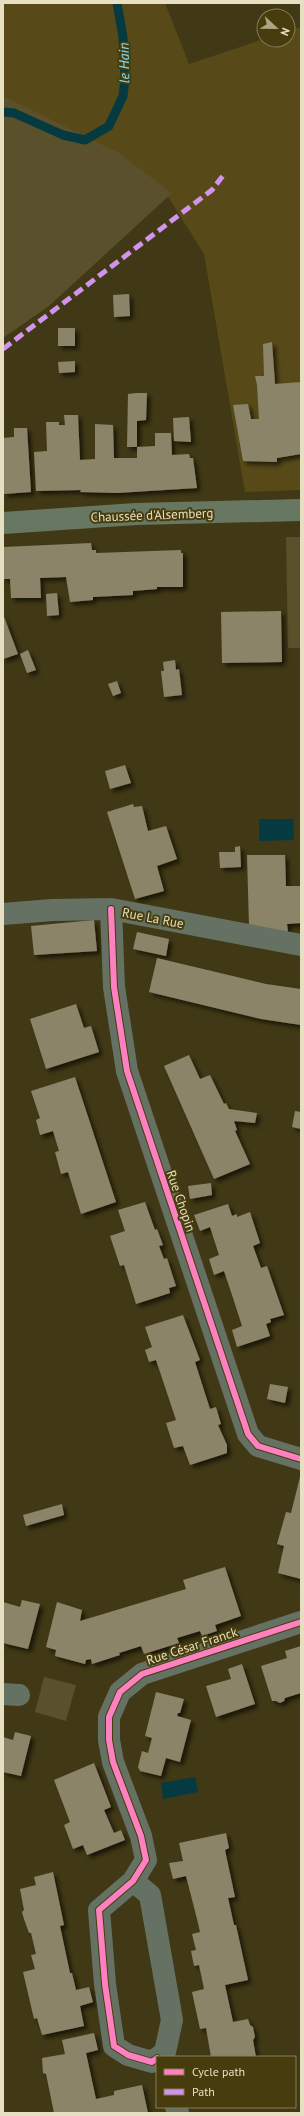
<svg xmlns="http://www.w3.org/2000/svg" width="304" height="2116" viewBox="0 0 304 2116" font-family="'PT Sans',sans-serif">
<style>
.built{fill:#574a18}
.green{fill:#5a502b}
.water{fill:#063a41}
.lines{fill:none;stroke-linecap:round;stroke-linejoin:round}
.stream{stroke:#063a41;stroke-width:9}
.building{fill:#8b8469;filter:url(#shadow)}
.minor{stroke:#657263;stroke-width:22}
.major{stroke:#677762;stroke-width:22}
.quiet{stroke:#d193ec;stroke-width:5;stroke-dasharray:10 5;stroke-linecap:butt}
.cycleway-casing{stroke:#473c0d;stroke-width:8}
.cycleway{stroke:#ff80c0;stroke-width:6}
.labels{text-anchor:middle;dominant-baseline:central;stroke-width:4;stroke-linejoin:round;paint-order:stroke}
.street-label{font-size:13px;fill:#e7dfc1;stroke:#473c0d}
.water-label{font-size:14px;font-style:italic;fill:#7be0f8;stroke:#473c0d}
</style>
<defs>
<filter id="shadow"><feDropShadow dx="3.5" dy="3.5" stdDeviation="2" flood-color="#0009"/></filter>
</defs>
<rect width="100%" height="100%" fill="#413915"/>
<!-- built -->
<path class="built" d="M 3,3 L 165,3 L 189,64 L 264,39 L 288,40 L 288,31 L 301,27 L 301,490 L 245,492 L 204,254 L 165,192 L 3,324 Z"/>
<!-- green -->
<path class="green" d="M 3,96 L 119,153 L 172,193 L 49,306 L 3,338 Z
M 286,537 L 301,537 L 301,648 L 288,648 Z
M 44,1677 L 76,1685 L 66,1721 L 35,1712 Z"/>
<!-- water -->
<path class="water" d="M 259,819 L 293,819 L 294,840 L 259,841 Z
M 195,1777 L 198,1792 L 163,1799 L 161,1783 Z"/>
<g class="lines">
<!-- stream -->
<path class="stream" d="M 3,112 L 14,113 L 63,135 L 85,140 L 109,126 L 123,96 L 125,79 L 123,37 L 117,3"/>
</g>
<!-- building -->
<path class="building" d="M 129,294 L 130,316 L 114,317 L 113,295 Z
M 58,328 L 75,328 L 75,346 L 58,346 Z
M 272,342 L 275,384 L 301,382 L 301,454 L 277,458 L 277,462 L 243,461 L 233,405 L 248,404 L 251,419 L 259,419 L 257,385 L 255,376 L 264,376 L 263,344 Z
M 75,361 L 75,372 L 59,373 L 58,362 Z
M 136,393 L 147,393 L 146,420 L 137,421 L 137,447 L 127,447 L 128,394 Z
M 64,415 L 78,415 L 80,460 L 95,459 L 95,424 L 113,425 L 114,458 L 137,458 L 137,447 L 155,446 L 155,433 L 171,433 L 172,455 L 189,454 L 190,458 L 193,458 L 197,488 L 117,493 L 80,492 L 81,490 L 36,491 L 34,452 L 47,451 L 46,422 L 59,422 L 59,425 L 65,425 Z
M 189,417 L 191,442 L 174,441 L 173,418 Z
M 14,428 L 27,428 L 31,492 L 4,494 L 3,438 L 14,437 Z
M 91,543 L 92,550 L 96,550 L 96,553 L 181,550 L 181,553 L 183,553 L 183,587 L 157,587 L 157,589 L 133,591 L 133,595 L 93,597 L 93,600 L 70,602 L 66,577 L 40,578 L 41,598 L 11,598 L 10,579 L 3,579 L 3,547 Z
M 57,593 L 59,615 L 47,616 L 46,594 Z
M 281,611 L 282,662 L 222,663 L 221,612 Z
M 3,614 L 18,654 L 3,659 Z
M 28,650 L 36,670 L 27,673 L 20,654 Z
M 175,660 L 176,670 L 179,669 L 182,695 L 164,697 L 161,671 L 164,671 L 163,662 Z
M 117,681 L 121,693 L 113,696 L 108,684 Z
M 125,765 L 131,783 L 110,789 L 105,771 Z
M 133,804 L 134,807 L 142,806 L 148,831 L 166,826 L 177,859 L 157,866 L 164,891 L 135,899 L 107,812 Z
M 240,846 L 241,867 L 220,868 L 219,852 L 235,852 L 235,847 Z
M 247,855 L 285,855 L 286,886 L 301,886 L 301,923 L 287,924 L 288,932 L 249,926 Z
M 94,920 L 97,951 L 34,955 L 31,926 Z
M 137,932 L 169,939 L 166,956 L 133,949 Z
M 157,958 L 266,984 L 301,989 L 301,1025 L 261,1019 L 149,992 Z
M 76,1004 L 84,1028 L 91,1026 L 99,1052 L 46,1069 L 30,1019 Z
M 189,1055 L 200,1079 L 210,1075 L 224,1104 L 226,1103 L 229,1109 L 257,1113 L 255,1123 L 234,1121 L 237,1130 L 235,1131 L 250,1164 L 214,1179 L 164,1066 Z
M 75,1077 L 116,1202 L 81,1214 L 68,1172 L 61,1174 L 55,1152 L 59,1151 L 53,1131 L 40,1135 L 36,1120 L 40,1118 L 31,1091 Z
M 295,1111 L 301,1112 L 301,1129 L 292,1127 Z
M 211,1183 L 212,1195 L 190,1199 L 188,1186 Z
M 145,1202 L 155,1230 L 157,1229 L 163,1245 L 159,1246 L 164,1259 L 167,1258 L 176,1286 L 169,1288 L 170,1293 L 136,1304 L 124,1265 L 120,1266 L 110,1236 L 125,1231 L 118,1210 Z
M 228,1204 L 232,1216 L 237,1214 L 237,1217 L 250,1212 L 260,1243 L 253,1246 L 261,1268 L 267,1266 L 284,1315 L 270,1319 L 271,1322 L 266,1324 L 270,1336 L 237,1347 L 232,1330 L 242,1326 L 233,1298 L 224,1271 L 214,1275 L 209,1259 L 219,1255 L 210,1227 L 200,1231 L 194,1215 Z
M 183,1315 L 200,1360 L 195,1362 L 210,1409 L 216,1407 L 221,1424 L 218,1425 L 227,1445 L 227,1453 L 190,1465 L 183,1446 L 174,1448 L 166,1423 L 176,1420 L 156,1360 L 149,1362 L 145,1350 L 152,1347 L 145,1327 Z
M 270,1384 L 288,1387 L 285,1403 L 267,1399 Z
M 300,1477 L 301,1477 L 301,1579 L 278,1573 L 284,1546 L 277,1544 L 286,1512 L 291,1513 Z
M 62,1504 L 64,1515 L 26,1526 L 23,1515 Z
M 225,1567 L 241,1616 L 215,1625 L 217,1631 L 202,1636 L 200,1631 L 177,1638 L 179,1643 L 144,1654 L 141,1646 L 119,1653 L 120,1655 L 92,1664 L 91,1659 L 86,1660 L 85,1664 L 55,1656 L 56,1650 L 46,1647 L 57,1602 L 82,1610 L 80,1621 L 186,1589 L 183,1580 Z
M 22,1600 L 40,1604 L 28,1649 L 3,1643 L 3,1602 L 20,1607 Z
M 301,1646 L 301,1693 L 285,1698 L 284,1701 L 280,1703 L 276,1701 L 272,1701 L 261,1666 L 287,1658 L 285,1651 Z
M 242,1664 L 255,1704 L 216,1717 L 206,1686 L 231,1679 L 228,1669 Z
M 156,1692 L 184,1699 L 180,1713 L 178,1713 L 177,1716 L 191,1720 L 180,1762 L 166,1758 L 161,1776 L 140,1771 L 138,1767 L 142,1751 L 148,1753 L 152,1738 L 145,1736 Z
M 15,1732 L 31,1736 L 21,1776 L 3,1772 L 3,1737 L 13,1740 Z
M 94,1763 L 111,1807 L 104,1810 L 114,1833 L 121,1830 L 125,1840 L 87,1855 L 83,1845 L 73,1849 L 64,1825 L 70,1822 L 54,1780 Z
M 226,1833 L 229,1848 L 225,1850 L 235,1897 L 228,1898 L 234,1925 L 236,1925 L 248,1980 L 225,1985 L 233,2022 L 248,2019 L 250,2025 L 253,2027 L 255,2037 L 253,2040 L 256,2057 L 211,2057 L 206,2028 L 200,2029 L 192,1992 L 204,1989 L 199,1965 L 194,1966 L 191,1951 L 196,1950 L 192,1934 L 200,1932 L 197,1919 L 186,1876 L 173,1879 L 169,1863 L 183,1861 L 179,1843 Z
M 53,1872 L 64,1925 L 60,1926 L 70,1973 L 72,1973 L 76,1990 L 89,1987 L 93,2002 L 80,2006 L 84,2026 L 42,2035 L 37,2018 L 34,2019 L 23,1972 L 35,1969 L 31,1955 L 36,1954 L 31,1933 L 29,1933 L 24,1919 L 22,1912 L 24,1910 L 20,1889 L 36,1885 L 34,1877 Z
M 94,2033 L 98,2050 L 86,2053 L 96,2099 L 114,2095 L 114,2091 L 142,2085 L 148,2113 L 54,2113 L 46,2074 L 43,2073 L 42,2058 L 65,2054 L 62,2040 Z"/>
<g class="lines">
<!-- minor -->
<path class="minor" d="M 111,909 L 114,987 L 127,1071 L 248,1434 L 258,1446 L 301,1459
M 3,914 L 52,910 L 111,909 L 301,945
M 3,1694 L 19,1695
M 133,1881 L 150,1895 L 172,2020 L 165,2052 L 159,2057
M 157,2058 L 152,2062 L 128,2055 L 114,2046 L 105,1984 L 99,1910 L 133,1881 L 146,1860 L 141,1836 L 113,1762 L 109,1740 L 109,1717 L 120,1692 L 142,1674 L 301,1622
M 176,2107 L 178,2113"/>
<!-- major -->
<path class="major" d="M 3,523 L 136,514 L 301,510"/>
<!-- quiet -->
<path class="quiet" d="M 3,349 L 212,190 L 225,173"/>
<defs>
<path id="cycleway" d="M 111,909 L 114,987 L 127,1071 L 248,1434 L 258,1446 L 301,1459
M 157,2058 L 152,2062 L 128,2055 L 114,2046 L 105,1984 L 99,1910 L 133,1881 L 146,1860 L 141,1836 L 113,1762 L 109,1740 L 109,1717 L 120,1692 L 142,1674 L 301,1622"/>
</defs>
<!-- cycleway casing -->
<use href="#cycleway" class="cycleway-casing"/>
<!-- cycleway -->
<use href="#cycleway" class="cycleway"/>
</g>
<g class="labels">
<!-- street labels -->
<g class="street-label">
<text transform="translate(152 515) rotate(-2)">Chaussée d'Alsemberg</text>
<text transform="translate(153 918) rotate(11)">Rue La Rue</text>
<text transform="translate(181 1201) rotate(71)">Rue Chopin</text>
<text transform="translate(192 1646) rotate(-18)">Rue César Franck</text>
</g>
<!-- water labels -->
<g class="water-label">
<text transform="translate(124 63) rotate(-91)">le Hain</text>
</g>
</g>
<!-- border -->
<rect width="304" height="2116" fill="none" stroke="#e7dfc1" stroke-width="8"/>
<!-- legend -->
<rect x="156" y="2056" width="140" height="52" fill="#473c0d" stroke="#877d55"/>
<rect x="164" y="2069" width="20" height="6" fill="#ff80c0" stroke="#877d55"/>
<text x="192" y="2076" font-size="12" fill="#e7dfc1">Cycle path</text>
<rect x="164" y="2089" width="20" height="6" fill="#d193ec" stroke="#877d55"/>
<text x="192" y="2096" font-size="12" fill="#e7dfc1">Path</text>
<!-- north arrow -->
<g transform="translate(276 28) rotate(112)"><circle r="19" fill="#473c0d" stroke="#877d55"/>
<path d="M0-3L7 15L0 10L-7 15Z" fill="#ada585"/>
<text y="-6" font-size="11" font-weight="bold" text-anchor="middle" fill="#e7dfc1">N</text>
</g>
</svg>
